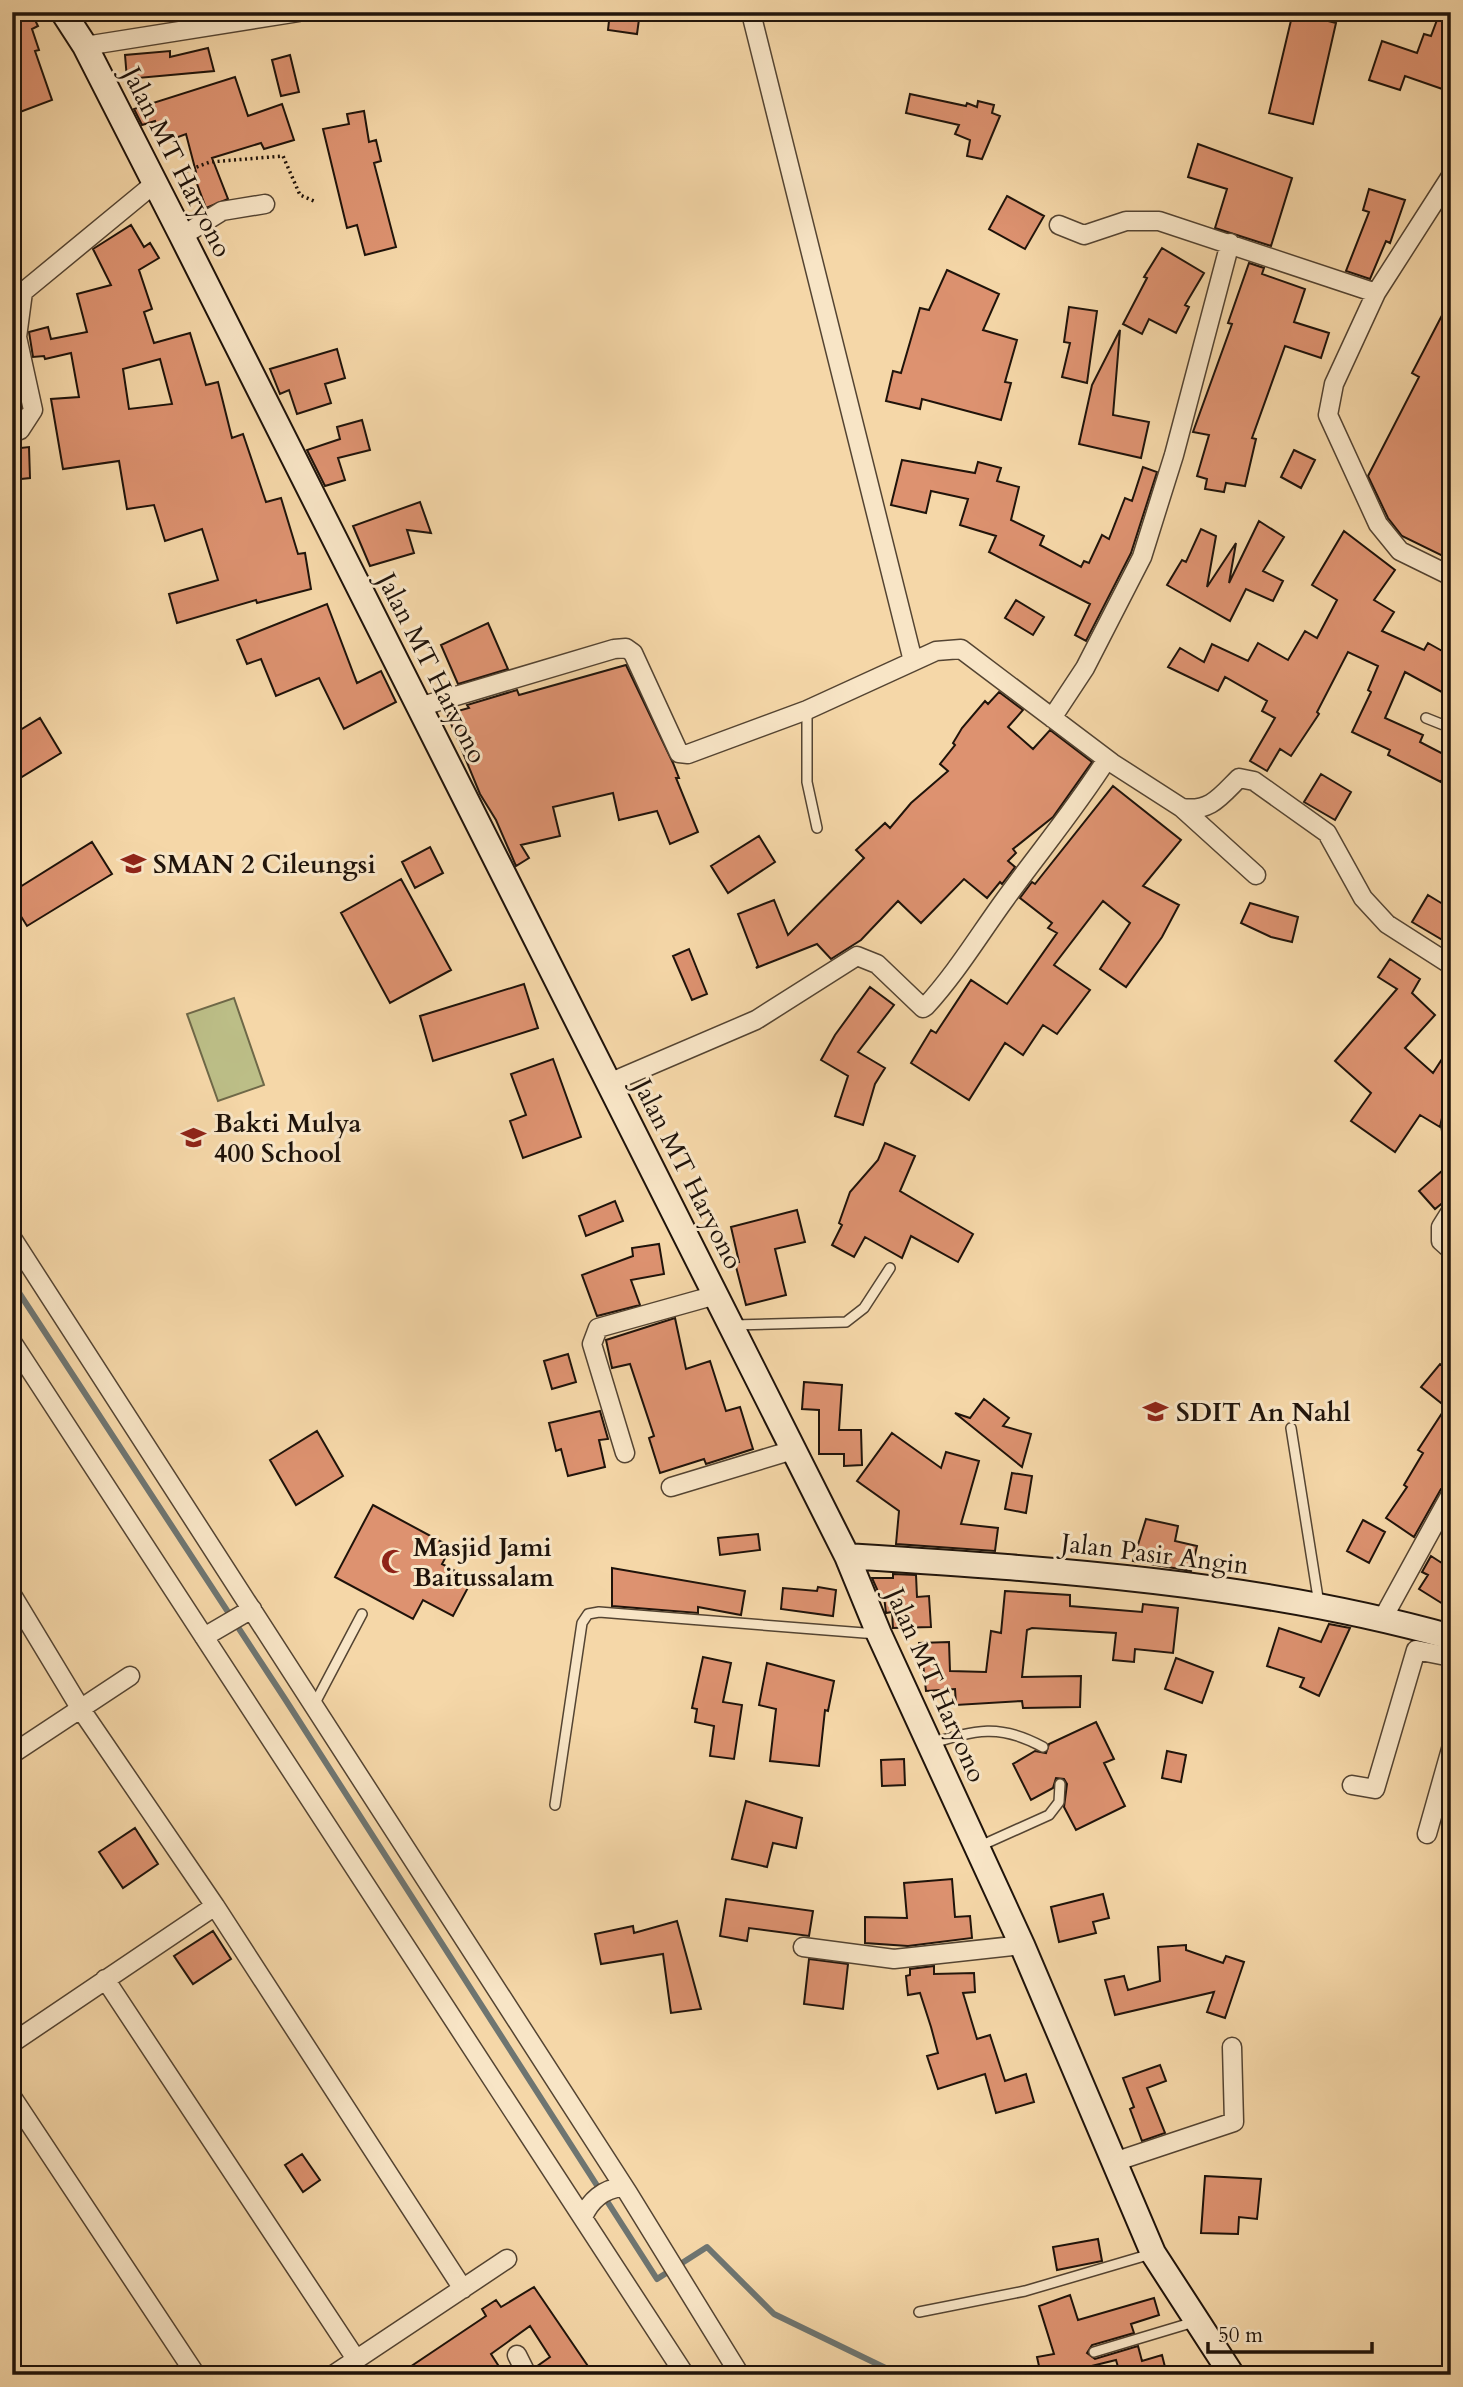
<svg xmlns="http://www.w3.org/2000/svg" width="1463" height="2387" viewBox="0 0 1463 2387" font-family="Cardo,serif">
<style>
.garden{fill:#bcbe87;stroke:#6e6848;stroke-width:2}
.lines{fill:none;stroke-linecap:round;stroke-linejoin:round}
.stream{stroke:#6e7571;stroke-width:6}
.building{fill:#dd9270;stroke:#1f130a;stroke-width:2;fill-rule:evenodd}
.lane-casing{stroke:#544432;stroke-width:12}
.street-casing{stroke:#544432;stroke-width:21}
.secondary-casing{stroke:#1f130a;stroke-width:28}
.path{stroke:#1f130a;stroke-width:3.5;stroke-dasharray:2 3.5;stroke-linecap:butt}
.lane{stroke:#f8e5c6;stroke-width:9}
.street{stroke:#f8e5c6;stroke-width:18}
.secondary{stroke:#f8e5c6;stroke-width:24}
.labels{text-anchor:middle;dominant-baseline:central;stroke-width:6;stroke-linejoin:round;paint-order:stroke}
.street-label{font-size:26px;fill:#1f130a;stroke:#f8e5c6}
.poi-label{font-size:26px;font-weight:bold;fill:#1f130a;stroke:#f8e5c6;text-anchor:start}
</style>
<rect width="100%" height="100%" fill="#f5d7a8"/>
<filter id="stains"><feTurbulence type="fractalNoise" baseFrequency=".00286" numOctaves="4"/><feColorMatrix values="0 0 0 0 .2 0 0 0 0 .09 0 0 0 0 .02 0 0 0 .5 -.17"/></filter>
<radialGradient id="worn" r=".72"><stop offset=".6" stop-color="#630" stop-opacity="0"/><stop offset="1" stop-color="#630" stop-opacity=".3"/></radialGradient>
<!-- garden -->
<path class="garden" d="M 234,998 L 264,1085 L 218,1101 L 187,1014 Z"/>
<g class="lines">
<!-- stream -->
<path class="stream" d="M 12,1282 L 285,1699 L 657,2279 L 707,2247 L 774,2314 L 900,2375"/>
</g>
<!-- building -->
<path class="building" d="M 12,12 L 31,12 L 38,26 L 32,29 L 39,50 L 35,51 L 52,100 L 12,115 Z
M 610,12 L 640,12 L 637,34 L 608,30 Z
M 1293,12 L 1336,23 L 1313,124 L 1269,113 Z
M 1440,12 L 1451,12 L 1451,92 L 1405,76 L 1400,90 L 1369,80 L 1382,41 L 1417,53 L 1424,34 L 1431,36 Z
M 208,48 L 214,71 L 127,79 L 125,55 L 170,51 L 170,57 Z
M 290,55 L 299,92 L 281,96 L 272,60 Z
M 235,77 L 248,116 L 282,104 L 294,140 L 264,149 L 261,143 L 212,158 L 228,199 L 206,208 L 193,173 L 196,172 L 186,134 L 162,143 L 155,121 L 142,125 L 134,109 Z
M 910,94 L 966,106 L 967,103 L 977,107 L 978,101 L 994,105 L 992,113 L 1000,116 L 982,159 L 967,156 L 970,140 L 955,134 L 959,125 L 906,113 Z
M 364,111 L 369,142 L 376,140 L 381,161 L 374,163 L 396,247 L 365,255 L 357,225 L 347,228 L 323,129 L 349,124 L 347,114 Z
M 1198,144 L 1292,178 L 1271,246 L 1215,228 L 1227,189 L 1188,177 Z
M 1369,189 L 1405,200 L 1390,243 L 1386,241 L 1370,279 L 1346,271 L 1369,212 L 1363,210 Z
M 1007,196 L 1044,216 L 1025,249 L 989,229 Z
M 131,225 L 144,247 L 150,243 L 159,258 L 139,270 L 152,309 L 144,312 L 154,343 L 190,333 L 206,385 L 218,382 L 232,438 L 243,434 L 266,502 L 281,498 L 298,554 L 305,553 L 311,589 L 257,603 L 256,600 L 177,623 L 169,594 L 218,580 L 202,529 L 165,541 L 154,505 L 127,509 L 119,461 L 63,469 L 51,399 L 79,397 L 71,353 L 45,359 L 44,356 L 33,357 L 29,332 L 48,327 L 51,339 L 87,332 L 77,294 L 111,285 L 93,249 ZM 160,359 L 172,404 L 129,409 L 123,369 Z
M 1162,248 L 1204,273 L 1185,305 L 1189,307 L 1176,333 L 1149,319 L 1142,334 L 1123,324 L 1147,278 L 1144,277 Z
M 1249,263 L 1264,268 L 1262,274 L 1305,289 L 1294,322 L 1329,333 L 1321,358 L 1285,346 L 1252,438 L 1256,439 L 1245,486 L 1226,483 L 1224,492 L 1205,489 L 1207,479 L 1197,476 L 1209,435 L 1193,432 L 1232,324 L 1228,323 Z
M 947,270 L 999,294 L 983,330 L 1017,340 L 1005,382 L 1011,383 L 1001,420 L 922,399 L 920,409 L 886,401 L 893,371 L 901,373 L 920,308 L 929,310 Z
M 1451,298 L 1451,560 L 1402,536 L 1388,518 L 1368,476 L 1419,377 L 1412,373 Z
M 1069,307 L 1097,311 L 1087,383 L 1062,377 L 1070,343 L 1064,342 Z
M 1120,330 L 1113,415 L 1149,422 L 1141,458 L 1079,444 L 1092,385 Z
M 337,349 L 345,378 L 325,384 L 331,403 L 297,414 L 289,390 L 280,394 L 270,369 Z
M 362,420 L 370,450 L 338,458 L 345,480 L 325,486 L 307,450 L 340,439 L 337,427 Z
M 29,447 L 30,478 L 12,480 L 12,449 Z
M 1294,450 L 1315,460 L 1301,488 L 1281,477 Z
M 902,460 L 975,473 L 978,462 L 1001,468 L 997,481 L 1019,487 L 1011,520 L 1044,536 L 1040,545 L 1081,567 L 1084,561 L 1089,563 L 1102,535 L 1109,539 L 1125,498 L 1132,501 L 1143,467 L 1157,472 L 1131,553 L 1086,641 L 1075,635 L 1090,604 L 989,552 L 996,536 L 960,525 L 968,499 L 931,491 L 926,513 L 891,505 Z
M 420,502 L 431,533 L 407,530 L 414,553 L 370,566 L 353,526 Z
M 1259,521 L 1284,537 L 1263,571 L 1283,581 L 1273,601 L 1246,589 L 1230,621 L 1167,585 L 1182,560 L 1186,562 L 1201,529 L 1216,536 L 1207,587 L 1236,543 L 1229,583 Z
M 1344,531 L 1395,570 L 1374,600 L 1394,612 L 1382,631 L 1424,650 L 1428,643 L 1451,656 L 1451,697 L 1405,672 L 1385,718 L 1423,735 L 1420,742 L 1451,758 L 1441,782 L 1388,755 L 1390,750 L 1352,732 L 1371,692 L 1368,690 L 1378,666 L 1348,652 L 1317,712 L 1319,714 L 1291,756 L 1280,749 L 1267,771 L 1250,761 L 1275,718 L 1262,711 L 1267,701 L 1225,677 L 1218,691 L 1168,667 L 1180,648 L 1204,662 L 1212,644 L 1248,661 L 1258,643 L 1288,660 L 1305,631 L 1317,638 L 1337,600 L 1312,585 Z
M 1016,600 L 1044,617 L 1033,635 L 1005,618 Z
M 327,604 L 357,683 L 381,671 L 396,702 L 344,729 L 319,678 L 276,696 L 261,659 L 247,664 L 237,640 Z
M 488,623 L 508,669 L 458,684 L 441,645 Z
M 626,665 L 673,763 L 679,778 L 676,778 L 698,832 L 670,844 L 657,811 L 619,820 L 613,793 L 553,807 L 560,836 L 521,845 L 529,858 L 516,866 L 496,820 L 480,794 L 447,714 L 469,708 L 467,705 L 517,690 L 519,695 Z
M 999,692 L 1023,710 L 1008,727 L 1033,749 L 1050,730 L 1092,762 L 1053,817 L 1013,849 L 1016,853 L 1008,861 L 1015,867 L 1002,884 L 1000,882 L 987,898 L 964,879 L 921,923 L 898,901 L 861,940 L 831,959 L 817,944 L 756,968 L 758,966 L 738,914 L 774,900 L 788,935 L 864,858 L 856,850 L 885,823 L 890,828 L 911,803 L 948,771 L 940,764 L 955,745 L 953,743 L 962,728 L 985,701 L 988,704 Z
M 40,718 L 61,753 L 12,783 L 12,735 Z
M 1321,774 L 1351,792 L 1335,820 L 1304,802 Z
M 1113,786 L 1181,840 L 1143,886 L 1179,905 L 1162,937 L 1126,987 L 1100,969 L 1130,923 L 1103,901 L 1054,965 L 1090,990 L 1057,1034 L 1043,1025 L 1023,1055 L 1005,1043 L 969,1100 L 911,1063 L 931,1030 L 936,1033 L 971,980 L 1007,1004 L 1057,933 L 1048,928 L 1052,923 L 1020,898 L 1032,882 L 1035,884 Z
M 759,836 L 775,862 L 728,893 L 711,866 Z
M 92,842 L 112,874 L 27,926 L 12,902 L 12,892 Z
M 430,847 L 443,873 L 415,888 L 402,862 Z
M 401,879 L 451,970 L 390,1003 L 341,913 Z
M 1428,895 L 1451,909 L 1451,945 L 1412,922 Z
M 1250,903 L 1298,917 L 1292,942 L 1271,937 L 1241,923 Z
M 689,949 L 707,994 L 692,1000 L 673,956 Z
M 1390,959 L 1420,979 L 1412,993 L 1435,1015 L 1405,1048 L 1433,1073 L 1451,1045 L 1451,1113 L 1442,1118 L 1440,1127 L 1420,1115 L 1395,1152 L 1351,1121 L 1371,1093 L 1335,1061 L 1397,989 L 1378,977 Z
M 524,984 L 538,1028 L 433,1061 L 420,1016 Z
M 870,987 L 894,1005 L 858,1052 L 885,1068 L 875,1084 L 863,1125 L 835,1116 L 848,1076 L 821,1060 L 835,1035 Z
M 553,1059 L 581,1137 L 523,1158 L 510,1121 L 526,1115 L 511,1074 Z
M 885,1143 L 915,1156 L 900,1191 L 973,1234 L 958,1262 L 911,1236 L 902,1258 L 865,1237 L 854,1257 L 832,1245 L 842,1225 L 839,1223 L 850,1192 L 878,1160 Z
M 1451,1163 L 1451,1196 L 1435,1209 L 1419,1191 Z
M 615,1201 L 623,1221 L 586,1236 L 579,1216 Z
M 797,1210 L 805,1242 L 775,1249 L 786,1295 L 746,1305 L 735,1263 L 739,1262 L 731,1227 Z
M 659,1244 L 664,1274 L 631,1280 L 640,1305 L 597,1316 L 582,1275 L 633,1256 L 632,1248 Z
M 675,1318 L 686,1369 L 710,1361 L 726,1411 L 740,1407 L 753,1449 L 706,1464 L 704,1459 L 660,1473 L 649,1438 L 654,1436 L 630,1364 L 612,1368 L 606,1340 Z
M 568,1354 L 576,1382 L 552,1389 L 544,1361 Z
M 1440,1364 L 1451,1372 L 1451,1483 L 1441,1489 L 1414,1537 L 1386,1518 L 1407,1487 L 1404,1485 L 1423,1453 L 1418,1450 L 1446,1407 L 1421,1387 Z
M 804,1382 L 842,1385 L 839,1430 L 861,1430 L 862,1465 L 844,1466 L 844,1454 L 819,1454 L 819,1410 L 802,1409 Z
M 984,1399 L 1009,1418 L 1003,1426 L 1031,1434 L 1022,1467 L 955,1413 L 970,1418 Z
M 600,1411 L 608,1439 L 599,1440 L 605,1467 L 568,1476 L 561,1449 L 556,1451 L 549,1423 Z
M 317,1431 L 343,1476 L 296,1505 L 270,1460 Z
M 892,1433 L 941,1468 L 946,1452 L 979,1461 L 961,1524 L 998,1528 L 995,1551 L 896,1544 L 899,1511 L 857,1481 Z
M 1012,1473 L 1032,1476 L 1026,1513 L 1005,1509 Z
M 373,1505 L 451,1547 L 442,1564 L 472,1580 L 453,1616 L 423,1600 L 413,1619 L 335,1577 Z
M 1146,1519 L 1178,1526 L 1175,1541 L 1197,1546 L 1191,1571 L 1133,1561 Z
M 1363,1520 L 1385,1532 L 1369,1563 L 1347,1551 Z
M 758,1534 L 760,1550 L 720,1555 L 718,1538 Z
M 1431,1556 L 1451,1569 L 1451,1609 L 1419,1589 L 1428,1575 L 1422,1572 Z
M 612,1568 L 745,1591 L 741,1615 L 698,1607 L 698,1613 L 612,1606 Z
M 893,1574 L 916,1575 L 917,1597 L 929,1596 L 931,1627 L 893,1628 L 892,1612 L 886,1613 L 884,1596 L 880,1596 L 872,1578 L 893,1578 Z
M 818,1587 L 836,1590 L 833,1616 L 781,1609 L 783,1588 L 817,1591 Z
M 1005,1591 L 1070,1595 L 1070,1606 L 1142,1612 L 1143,1604 L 1178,1608 L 1173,1653 L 1135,1649 L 1134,1662 L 1113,1660 L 1116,1633 L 1032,1628 L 1027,1630 L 1022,1677 L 1081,1676 L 1080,1707 L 1023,1708 L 1022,1701 L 956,1705 L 955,1689 L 926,1691 L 923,1664 L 919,1664 L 919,1643 L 949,1642 L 950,1671 L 986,1672 L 991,1631 L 1001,1633 Z
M 1329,1624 L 1350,1628 L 1319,1696 L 1300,1687 L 1304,1678 L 1267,1666 L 1279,1628 L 1321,1642 Z
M 703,1657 L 731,1663 L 723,1702 L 742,1705 L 734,1759 L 710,1756 L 714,1726 L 695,1722 L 697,1709 L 692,1708 Z
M 1176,1658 L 1213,1672 L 1202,1703 L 1165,1689 Z
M 767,1663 L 834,1681 L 828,1711 L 825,1710 L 819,1766 L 770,1761 L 776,1709 L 759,1705 Z
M 1096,1722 L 1114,1759 L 1104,1763 L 1125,1806 L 1076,1830 L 1064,1807 L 1067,1784 L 1064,1779 L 1056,1778 L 1053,1788 L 1031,1800 L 1013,1764 L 1035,1751 L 1046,1753 L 1049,1744 Z
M 1167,1751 L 1186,1755 L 1181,1782 L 1162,1778 Z
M 904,1759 L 905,1785 L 882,1786 L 881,1760 Z
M 746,1801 L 802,1818 L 796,1848 L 773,1843 L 767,1867 L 732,1859 Z
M 135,1828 L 158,1864 L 123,1888 L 99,1852 Z
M 952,1879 L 955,1917 L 970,1916 L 972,1938 L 908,1946 L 865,1943 L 865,1917 L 907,1918 L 904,1883 Z
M 1103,1894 L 1109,1918 L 1093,1922 L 1096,1933 L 1059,1942 L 1051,1907 Z
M 726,1899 L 813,1911 L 809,1936 L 749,1928 L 747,1941 L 720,1936 Z
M 677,1921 L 701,2009 L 671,2013 L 663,1954 L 601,1964 L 595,1934 L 633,1926 L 634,1933 Z
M 213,1931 L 231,1959 L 193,1984 L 174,1956 Z
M 1186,1945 L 1186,1950 L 1223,1963 L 1226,1956 L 1244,1962 L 1225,2018 L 1207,2012 L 1214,1992 L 1115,2015 L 1105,1980 L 1124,1976 L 1128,1990 L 1160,1981 L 1158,1947 Z
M 809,1959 L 848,1964 L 843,2009 L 804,2004 Z
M 934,1966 L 934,1974 L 974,1973 L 975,1992 L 963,1993 L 977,2039 L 990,2035 L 1005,2081 L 1026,2074 L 1034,2102 L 996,2113 L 985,2074 L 938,2089 L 927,2056 L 938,2053 L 931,2027 L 920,1993 L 908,1995 L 906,1976 L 910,1975 L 910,1969 Z
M 1160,2065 L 1166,2081 L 1147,2088 L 1165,2133 L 1142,2141 L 1130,2109 L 1134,2107 L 1123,2078 Z
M 302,2154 L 320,2180 L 303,2192 L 285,2165 Z
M 1205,2176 L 1261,2179 L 1257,2219 L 1239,2217 L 1238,2234 L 1201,2233 Z
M 1098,2239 L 1102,2261 L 1057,2270 L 1053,2247 Z
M 534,2287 L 594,2375 L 538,2375 L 536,2367 L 550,2357 L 530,2326 L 491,2354 L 498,2365 L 481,2375 L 398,2375 L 486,2316 L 482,2309 L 496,2300 L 501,2307 Z
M 1070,2295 L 1078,2320 L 1154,2298 L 1159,2315 L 1131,2324 L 1134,2333 L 1092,2345 L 1087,2353 L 1095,2359 L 1138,2346 L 1142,2361 L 1162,2355 L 1167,2375 L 1112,2375 L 1111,2369 L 1118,2367 L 1116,2360 L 1055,2375 L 1041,2375 L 1037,2357 L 1054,2354 L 1039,2306 Z"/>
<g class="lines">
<defs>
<path id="lane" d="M 807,710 L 807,782 L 817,828
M 1426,718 L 1451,728
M 733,1325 L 846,1322 L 864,1308 L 890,1268
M 1291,1428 L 1319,1604
M 314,1705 L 362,1614
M 930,1744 C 976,1730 999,1723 1043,1747
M 555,1805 L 582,1623 L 588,1614 L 599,1612 L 877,1634
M 980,1846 L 1049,1815 L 1059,1802 L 1060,1784
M 919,2312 L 1025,2291 L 1151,2254
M 1094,2352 L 1194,2322"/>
<path id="street" d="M 747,12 L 752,17 L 913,661
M 85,46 L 299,12
M 1451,176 L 1376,293 L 1334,384 L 1328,415 L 1378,524 L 1400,551 L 1451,576
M 1059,225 L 1084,235 L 1126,221 L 1159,221 L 1376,293
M 182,236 L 222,211 L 265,204
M 12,432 L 20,430 L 33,410 L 17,337 L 23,292 L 154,184
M 419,707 L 614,649 L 626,648 L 633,653 L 679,753 L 688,754 L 807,710 L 936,651 L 961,649 L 1112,763 L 1182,808 L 1256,875
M 1052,718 L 1085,668 L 1142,557 L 1174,455 L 1230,243
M 1182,808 C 1210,812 1220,797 1239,778 L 1254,781 L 1327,833 L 1363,898 L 1387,924 L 1451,965
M 609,1083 L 756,1020 L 857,956 L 877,964 L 923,1008 L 926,1006 C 957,972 979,935 1006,898 C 1040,851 1076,808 1107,759
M 1451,1124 L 1451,1129
M 1451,1211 L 1441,1227 L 1441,1241 L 1451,1250
M 12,1238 L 628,2193 L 740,2375
M 12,1342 L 685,2375
M 625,1453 L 592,1344 L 598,1328 L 716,1295
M 671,1487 L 793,1450
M 12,1595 L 82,1711 L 215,1906 L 463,2289
M 1383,1618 L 1451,1494
M 204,1637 L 252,1609
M 12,1754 L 130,1676
M 1352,1785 L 1375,1789 L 1416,1650 L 1451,1657
M 1427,1834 L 1451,1749
M 803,1947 L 894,1959 L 1022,1945
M 105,1979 L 356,2359
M 12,2043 L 215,1906
M 12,2097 L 196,2375
M 1114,2162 L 1234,2122 L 1232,2047
M 583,2217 C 590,2201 603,2189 622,2187
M 517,2355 L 527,2375
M 333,2375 L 507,2259"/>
<path id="secondary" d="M 63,12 L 85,46 L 182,236 L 847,1556 L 879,1634 L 1022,1945 L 1153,2253 L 1232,2375
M 847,1556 C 1048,1569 1256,1582 1451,1637"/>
</defs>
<!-- lane casing -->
<use href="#lane" class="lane-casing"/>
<!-- street casing -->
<use href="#street" class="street-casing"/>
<!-- secondary casing -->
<use href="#secondary" class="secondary-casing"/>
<!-- path -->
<path class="path" d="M 176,175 L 210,162 L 283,156 L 300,195 L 314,201"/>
<!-- lane -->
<use href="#lane" class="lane"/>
<!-- street -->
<use href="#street" class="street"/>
<!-- secondary -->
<use href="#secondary" class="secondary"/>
</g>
<!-- icons -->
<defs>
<symbol id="school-bare" viewBox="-9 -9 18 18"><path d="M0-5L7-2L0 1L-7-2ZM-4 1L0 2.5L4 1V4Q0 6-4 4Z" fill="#8f2418" stroke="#f8e5c6" stroke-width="2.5" paint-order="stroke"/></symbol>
<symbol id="mosque-bare" viewBox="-9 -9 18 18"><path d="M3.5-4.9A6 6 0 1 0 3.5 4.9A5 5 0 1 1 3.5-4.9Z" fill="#8f2418" stroke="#f8e5c6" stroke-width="2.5" paint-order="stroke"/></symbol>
</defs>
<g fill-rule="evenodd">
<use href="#school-bare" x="116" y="846" width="35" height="35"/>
<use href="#school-bare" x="176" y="1120" width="35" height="35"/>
<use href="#school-bare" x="1138" y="1394" width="35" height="35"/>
<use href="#mosque-bare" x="376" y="1544" width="35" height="35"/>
</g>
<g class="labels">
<!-- street labels -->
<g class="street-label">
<text transform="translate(177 162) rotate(63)">Jalan MT Haryono</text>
<text transform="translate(432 668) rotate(63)">Jalan MT Haryono</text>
<text transform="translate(688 1174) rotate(63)">Jalan MT Haryono</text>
<text transform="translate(1155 1554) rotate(7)">Jalan Pasir Angin</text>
<text transform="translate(936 1685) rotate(66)">Jalan MT Haryono</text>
</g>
<!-- poi labels -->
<g class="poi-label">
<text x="153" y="864">SMAN 2 Cileungsi</text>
<text x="214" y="1123">Bakti Mulya<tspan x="214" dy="30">400 School</tspan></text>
<text x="1176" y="1412">SDIT An Nahl</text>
<text x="413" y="1547">Masjid Jami<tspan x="413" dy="30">Baitussalam</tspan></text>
</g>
</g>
<!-- margin -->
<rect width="1463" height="2387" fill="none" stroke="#f5d7a8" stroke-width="42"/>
<rect x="14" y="14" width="1435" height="2359" fill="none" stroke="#1f130a" stroke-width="3.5"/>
<rect x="21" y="21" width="1421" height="2345" fill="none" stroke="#1f130a" stroke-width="2"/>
<!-- scale -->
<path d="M1208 2342v10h164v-10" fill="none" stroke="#1f130a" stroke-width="3.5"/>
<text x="1218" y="2342" font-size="21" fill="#1f130a" stroke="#f8e5c6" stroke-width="5" paint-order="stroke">50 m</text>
<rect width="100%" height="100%" filter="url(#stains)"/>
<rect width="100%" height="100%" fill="url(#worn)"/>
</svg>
